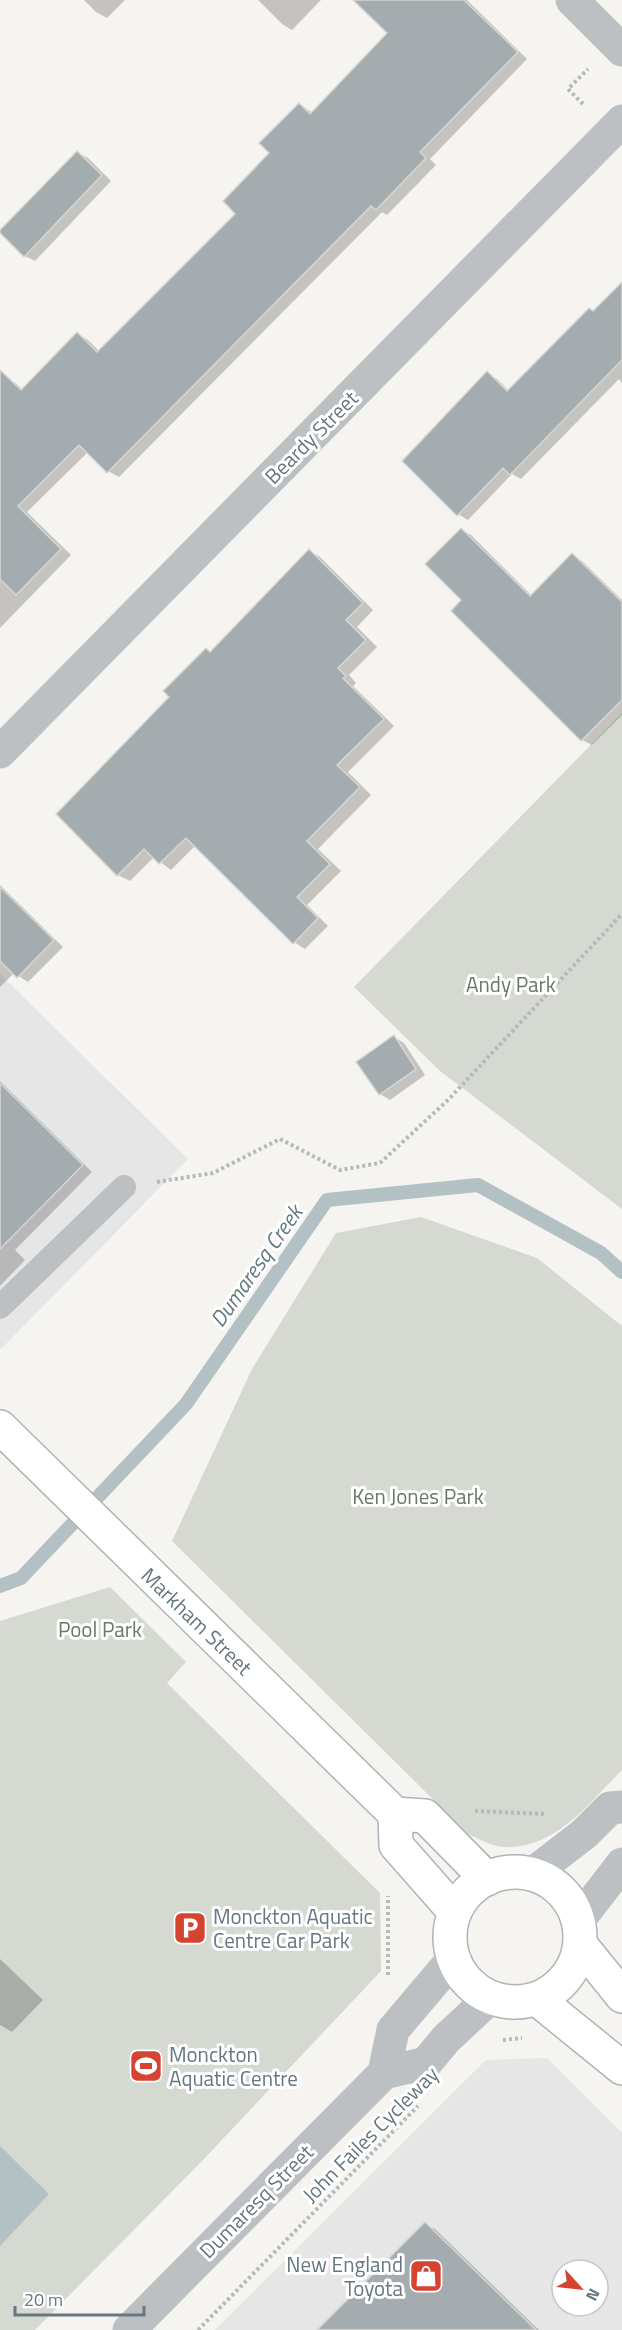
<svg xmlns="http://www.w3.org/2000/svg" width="622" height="2330" viewBox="0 0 622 2330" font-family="'Titillium Web',sans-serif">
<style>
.built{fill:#e5e6e5;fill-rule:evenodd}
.green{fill:#d5d9d1}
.water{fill:#b4c1c4}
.shadow{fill:#0003}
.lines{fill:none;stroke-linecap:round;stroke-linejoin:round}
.stream{stroke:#b4c1c4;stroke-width:14}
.building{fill:#a4acb0;stroke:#d6d6d4;stroke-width:1.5}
.secondary-casing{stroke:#aeb4b8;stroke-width:36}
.path{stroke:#b6b9bb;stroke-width:4;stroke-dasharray:3 3;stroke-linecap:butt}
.lane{stroke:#bcc0c3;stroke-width:24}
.street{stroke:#bcc0c3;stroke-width:33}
.secondary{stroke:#fff;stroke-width:33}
.labels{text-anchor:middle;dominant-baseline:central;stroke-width:6;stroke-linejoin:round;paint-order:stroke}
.street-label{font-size:21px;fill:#667780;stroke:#fff}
.park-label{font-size:21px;fill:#6a7864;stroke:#fff}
.poi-label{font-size:21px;fill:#667780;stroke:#fff;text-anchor:start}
.water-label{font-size:22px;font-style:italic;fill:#62797d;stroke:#fff}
</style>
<rect width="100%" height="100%" fill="#f5f4f1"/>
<!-- built -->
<path class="built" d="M 0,974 L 188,1159 L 1,1349 L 0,1348 Z
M 547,2058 L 622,2133 L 622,2330 L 215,2330 L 486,2060 ZM 562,2270 L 598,2270 L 598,2306 L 562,2306 Z"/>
<!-- green -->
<path class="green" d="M 622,713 L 622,1209 L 440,1071 L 354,987 Z
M 421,1217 L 537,1258 L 622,1326 L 622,1770 C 589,1803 555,1850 503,1847 C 491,1846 479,1839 468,1834 L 172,1541 L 252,1369 L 336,1233 Z
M 110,1587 L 186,1662 L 167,1683 L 380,1893 L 381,1971 L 203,2160 L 35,2330 L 0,2330 L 0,1621 Z"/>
<!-- water -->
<path class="water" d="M 0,2146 L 49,2194 L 0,2246 Z"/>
<!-- shadow -->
<path class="shadow" d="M 84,0 L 125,0 L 107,18 L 96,12 Z
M 258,0 L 321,0 L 292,30 L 282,24 Z
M 355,0 L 467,0 L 527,59 L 430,159 L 436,165 L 387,215 L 382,212 L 119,477 L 108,471 L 88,452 L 27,512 L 71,555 L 0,628 L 0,370 L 23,390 L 78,334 L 88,340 L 100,352 L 237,214 L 299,104 L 313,113 L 389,33 Z
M 78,153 L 88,158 L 111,181 L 35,261 L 25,256 Z
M 622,284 L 622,383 L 619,379 L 521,479 L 512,474 L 468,520 L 458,514 L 487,373 L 497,379 L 509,391 Z
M 461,530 L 471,535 L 532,596 L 572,555 L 582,561 L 622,600 L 622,715 L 592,745 L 582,740 L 464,600 Z
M 309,551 L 320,557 L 373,610 L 357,627 L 377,647 L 349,675 L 356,683 L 353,686 L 394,726 L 348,772 L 371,795 L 318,849 L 341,871 L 307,905 L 328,926 L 305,949 L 294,942 L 196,845 L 171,870 L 154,857 L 130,881 L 118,875 L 172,697 L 211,653 Z
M 0,885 L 63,947 L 28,982 L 14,973 L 0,987 Z
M 394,1037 L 404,1043 L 425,1075 L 390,1100 L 380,1094 Z
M 0,1081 L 92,1172 L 15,1250 L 25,1260 L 0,1286 Z
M 0,1959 L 43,2000 L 12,2032 L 0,2025 Z
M 425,2224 L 435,2229 L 539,2330 L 320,2330 Z"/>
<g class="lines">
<!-- stream -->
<path class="stream" d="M 0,1586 L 21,1578 L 186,1404 L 327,1200 L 478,1185 L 601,1253 L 622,1272"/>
</g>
<!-- building -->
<path class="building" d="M 353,0 L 464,0 L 518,52 L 420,152 L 426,158 L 376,210 L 371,206 L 107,473 L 79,445 L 18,506 L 61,549 L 16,595 L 0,579 L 0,370 L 21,390 L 77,332 L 97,352 L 235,214 L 223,201 L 269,153 L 259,143 L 299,103 L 310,114 L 387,33 Z
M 77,151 L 102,175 L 24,257 L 0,233 L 0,230 Z
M 622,282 L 622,360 L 510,475 L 503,468 L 457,516 L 402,461 L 487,371 L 507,391 L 589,308 L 593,311 Z
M 461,528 L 530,596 L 572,553 L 622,602 L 622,700 L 581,741 L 451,611 L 461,600 L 425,564 Z
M 309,549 L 363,603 L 346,620 L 366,640 L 338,668 L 346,676 L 343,678 L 384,719 L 337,765 L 360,787 L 307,841 L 330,864 L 297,897 L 318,918 L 293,944 L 186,838 L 159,864 L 144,849 L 117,876 L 56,814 L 169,697 L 163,691 L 206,648 L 210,652 Z
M 0,887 L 54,940 L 17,978 L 0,961 Z
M 394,1035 L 416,1069 L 379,1095 L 356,1062 Z
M 0,1083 L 83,1165 L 0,1249 Z
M 425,2222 L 536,2330 L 317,2330 Z"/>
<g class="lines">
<defs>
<path id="secondary" d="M 0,1427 L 395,1814 L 425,1816 L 487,1879
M 395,1814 L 396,1845 L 455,1912
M450 1937a65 65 0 1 1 130 0a65 65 0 1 1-130 0Z
M 580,1944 L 622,1996
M 537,1999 L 622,2068"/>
</defs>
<!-- secondary casing -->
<use href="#secondary" class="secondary-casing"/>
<!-- path -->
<path class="path" d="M 583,104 L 568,89 L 588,69
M 157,1182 L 213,1173 L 280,1139 L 340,1170 L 380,1163 L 449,1099 L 622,914
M 475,1811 L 546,1814
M 388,1975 L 388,1896
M 503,2040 L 522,2038
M 198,2330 L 418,2106"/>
<!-- lane -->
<path class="lane" d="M 0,1307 L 124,1187"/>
<!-- street -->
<path class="street" d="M 572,0 L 622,50
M 0,752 L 622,121
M 532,1874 L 584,1834 L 610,1808 L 622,1807
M 578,1921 L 622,1864
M 384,2073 L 393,2030 L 454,1958
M 129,2330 L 384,2073 L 426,2063 L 446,2039 L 490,1998"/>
<!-- secondary -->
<use href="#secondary" class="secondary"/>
</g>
<!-- icons -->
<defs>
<symbol id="parking-square" viewBox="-11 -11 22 22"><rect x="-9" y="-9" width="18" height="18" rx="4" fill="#d44431" stroke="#fff"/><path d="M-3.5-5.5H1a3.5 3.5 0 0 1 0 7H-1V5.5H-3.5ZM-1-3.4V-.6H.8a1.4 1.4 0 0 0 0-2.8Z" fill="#fff"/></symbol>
<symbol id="stadium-square" viewBox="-11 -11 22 22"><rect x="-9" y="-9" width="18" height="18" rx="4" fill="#d44431" stroke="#fff"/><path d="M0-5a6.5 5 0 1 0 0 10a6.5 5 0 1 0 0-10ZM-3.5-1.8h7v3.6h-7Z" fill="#fff"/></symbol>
<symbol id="shop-square" viewBox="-11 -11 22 22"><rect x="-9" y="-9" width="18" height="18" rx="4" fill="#d44431" stroke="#fff"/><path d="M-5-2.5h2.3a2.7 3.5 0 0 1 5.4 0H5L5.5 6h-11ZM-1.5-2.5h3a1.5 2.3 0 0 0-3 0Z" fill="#fff"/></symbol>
</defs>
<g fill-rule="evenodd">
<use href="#parking-square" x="171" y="1909" width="38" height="38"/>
<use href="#stadium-square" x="127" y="2047" width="38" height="38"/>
<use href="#shop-square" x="407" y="2257" width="38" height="38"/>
</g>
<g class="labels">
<!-- street labels -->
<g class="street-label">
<text transform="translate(311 437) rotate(-45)">Beardy Street</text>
<text transform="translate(197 1621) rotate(44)">Markham Street</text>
<text transform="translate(370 2134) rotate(-45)">John Failes Cycleway</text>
<text transform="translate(256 2201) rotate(-45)">Dumaresq Street</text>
</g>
<!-- park labels -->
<g class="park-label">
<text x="511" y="984">Andy Park</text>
<text x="418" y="1496">Ken Jones Park</text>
<text x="100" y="1629">Pool Park</text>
</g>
<!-- poi labels -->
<g class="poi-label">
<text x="213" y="1916">Monckton Aquatic<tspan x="213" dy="24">Centre Car Park</tspan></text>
<text x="169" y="2054">Monckton<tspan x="169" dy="24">Aquatic Centre</tspan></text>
<text x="403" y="2264" text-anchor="end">New England<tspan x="403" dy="24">Toyota</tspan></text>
</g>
<!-- water labels -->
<g class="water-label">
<text transform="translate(256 1266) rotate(-55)">Dumaresq Creek</text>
</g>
</g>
<!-- north arrow -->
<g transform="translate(580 2288) rotate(117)"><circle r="28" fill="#ffffff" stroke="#c2c9cc" stroke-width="1.5"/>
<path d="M0-4.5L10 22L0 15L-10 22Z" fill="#d44431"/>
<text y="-9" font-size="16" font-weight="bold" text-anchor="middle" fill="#667780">N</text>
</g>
<!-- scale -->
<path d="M15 2306v9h129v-9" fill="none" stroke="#667780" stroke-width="3"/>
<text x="24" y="2306" font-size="18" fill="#667780" stroke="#ffffff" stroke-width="4.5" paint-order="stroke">20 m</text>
</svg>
